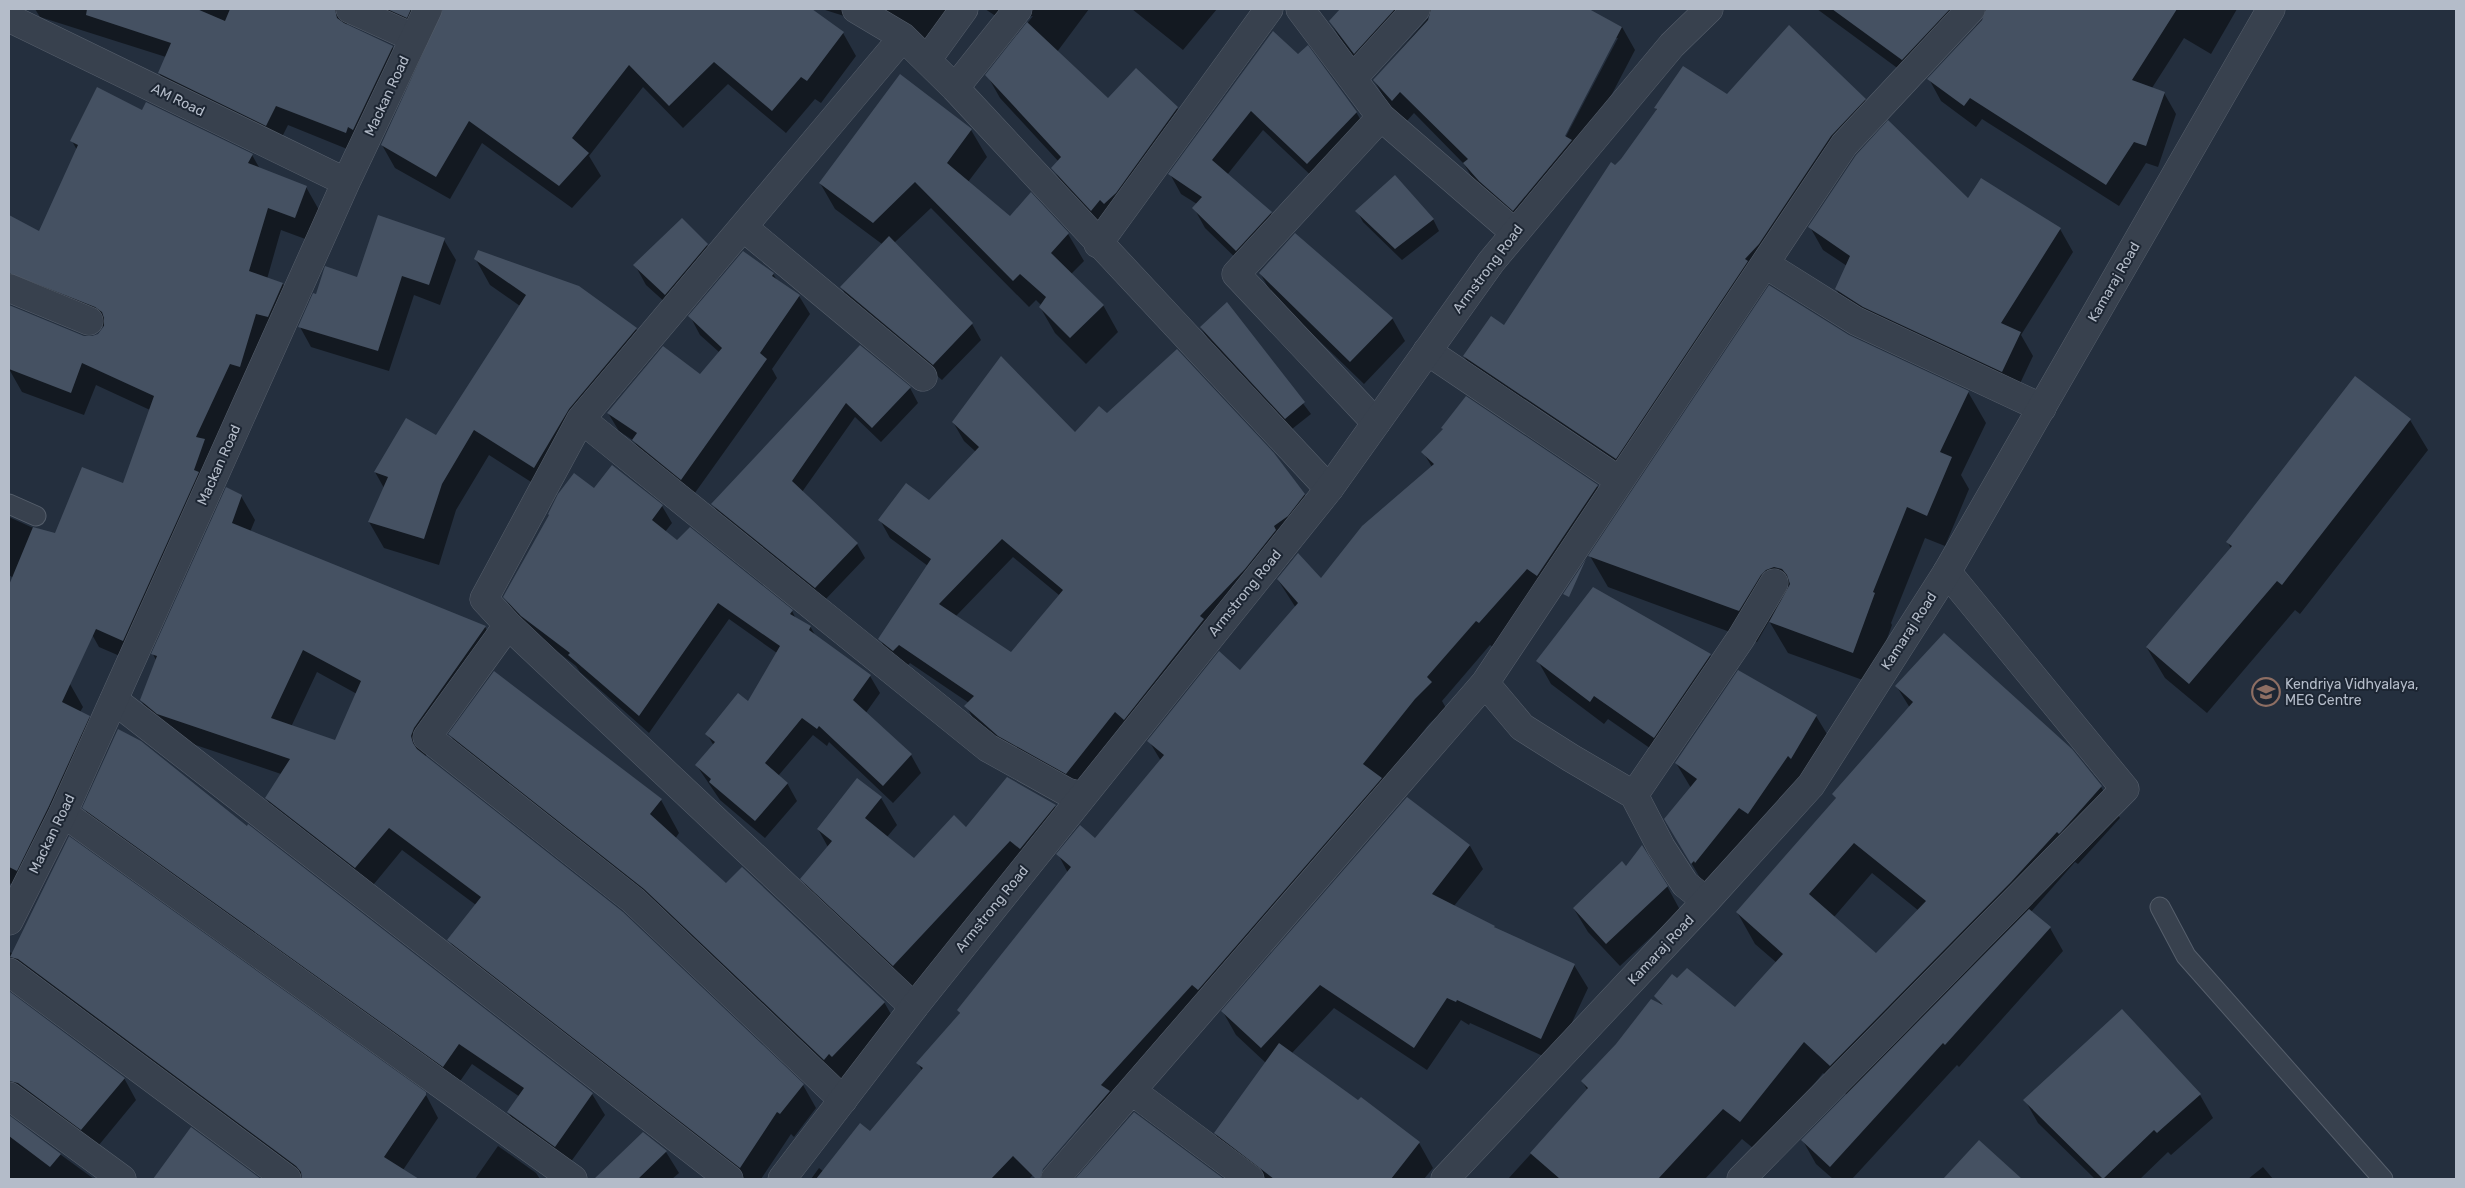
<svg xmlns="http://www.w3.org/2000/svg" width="2465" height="1188" viewBox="0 0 2465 1188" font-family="Rubik,sans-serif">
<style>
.shadow{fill:#0007;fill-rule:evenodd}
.building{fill:#455162;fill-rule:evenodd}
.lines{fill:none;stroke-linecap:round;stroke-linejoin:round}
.service-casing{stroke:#565f6c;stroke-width:21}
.minor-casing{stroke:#565f6c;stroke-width:29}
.tertiary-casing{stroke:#565f6c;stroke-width:29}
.service{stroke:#38414e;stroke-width:19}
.minor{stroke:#38414e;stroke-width:28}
.tertiary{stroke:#38414e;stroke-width:28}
.labels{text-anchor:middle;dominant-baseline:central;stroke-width:4;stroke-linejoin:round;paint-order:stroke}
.street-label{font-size:14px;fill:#b4bcc9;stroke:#1d2633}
.poi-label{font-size:14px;fill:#b4bcc9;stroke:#1d2633;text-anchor:start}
</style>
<rect width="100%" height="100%" fill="#242f3e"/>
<!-- shadow -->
<path class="shadow" d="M 35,9 L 422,9 L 414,35 L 353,16 L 347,24 L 346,26 L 392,47 L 404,67 L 357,153 L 288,125 L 278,145 L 171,93 L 159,73 L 166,57 L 40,17 Z
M 444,9 L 519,9 L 486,92 L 543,9 L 810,9 L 843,33 L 856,56 L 821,103 L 815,99 L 786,133 L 728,84 L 683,128 L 643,87 L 589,156 L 601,176 L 572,208 L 482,143 L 450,199 L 395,168 L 382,145 L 443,16 Z
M 822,9 L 958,9 L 945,48 Z
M 985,9 L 1089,9 L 1057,52 L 1108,100 L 1177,108 L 1190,131 L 1104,232 L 1066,191 L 1053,168 L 1059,162 L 1000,98 L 987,75 L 1033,16 L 1025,17 L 1014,28 Z
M 1132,9 L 1217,9 L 1183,50 Z
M 1342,9 L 1586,9 L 1622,27 L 1635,50 L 1580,155 L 1527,233 L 1477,186 L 1464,164 L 1414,113 L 1406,122 L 1387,103 L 1374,80 L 1430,16 L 1425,16 L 1367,76 L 1343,44 L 1330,21 ZM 1615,38 L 1618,38 L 1563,142 L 1561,141 Z
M 1817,9 L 2136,10 L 2237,9 L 2211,54 L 2184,38 L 2152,88 L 2164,93 L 2176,114 L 2158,167 L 2146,163 L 2119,206 L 1982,119 L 1976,127 L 1941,101 L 1929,79 L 1986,15 L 1980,15 L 1915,81 Z
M 1298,56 L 1356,112 L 1368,132 L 1319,183 L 1263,130 L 1227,175 L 1271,213 L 1282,233 L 1248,270 L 1205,228 L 1194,208 L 1197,204 L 1181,194 L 1170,174 Z
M 1727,96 L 1865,100 L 1878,122 L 1844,159 L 1629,481 L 1477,379 L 1464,356 L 1504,327 L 1657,111 L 1656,108 Z
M 143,112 L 252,155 L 260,169 L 306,187 L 319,210 L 308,240 L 281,230 L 267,279 L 283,284 L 296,307 L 136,663 L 99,647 L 90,631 L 9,575 L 9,517 L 31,527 L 55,534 L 123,485 L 150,410 L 96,385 L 84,415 L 22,392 L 9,369 L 9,306 L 83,337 L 92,338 L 99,335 L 105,327 L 29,296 L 13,298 L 9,304 L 9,217 L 40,233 L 77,150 L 72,141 Z
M 971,130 L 987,157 L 968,182 L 1010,217 L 1031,194 L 1068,234 L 1084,261 L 1071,274 L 1103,305 L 1118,332 L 1086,364 L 1055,333 L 1040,307 L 1041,305 L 1036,300 L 1029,307 L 931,208 L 894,243 L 972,324 L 981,340 L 942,380 L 850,303 L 842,288 L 882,244 L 835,209 L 820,183 Z
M 1968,200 L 2060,229 L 2073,252 L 2021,335 L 2033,356 L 2015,394 L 1849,312 L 1836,289 L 1847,266 L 1823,250 L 1810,227 Z
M 1357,211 L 1433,219 L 1439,231 L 1402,260 L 1363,222 Z
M 444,240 L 456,260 L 440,305 L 414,295 L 389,371 L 311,347 L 300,327 L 317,296 Z
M 707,245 L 718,265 L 677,313 L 646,285 L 635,265 Z
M 475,258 L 578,287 L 636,329 L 651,355 L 584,435 L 550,494 L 489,455 L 456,510 L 439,565 L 384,548 L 369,522 L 384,488 L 375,472 L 436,437 L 520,306 L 490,285 Z
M 1260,273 L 1392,318 L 1405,341 L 1364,384 L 1273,296 Z
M 773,274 L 777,280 L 799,296 L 810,314 L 772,369 L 777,378 L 692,497 L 644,458 L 634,441 L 619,431 L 608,413 L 701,375 L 719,352 L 700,335 L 690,316 Z
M 1227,304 L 1311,414 L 1292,429 L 1208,339 L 1201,328 Z
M 860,347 L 910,388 L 918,403 L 881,442 L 855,417 L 802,492 L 857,544 L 865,558 L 823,602 L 721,519 L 713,504 Z
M 1968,392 L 1986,423 L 1961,475 L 1969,489 L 1945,546 L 1925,538 L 1891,623 L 1892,625 L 1871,683 L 1788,653 L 1769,621 L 1757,642 L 1608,587 L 1590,556 Z
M 1107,415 L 1304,494 L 1315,513 L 1077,791 L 977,725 L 966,706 L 969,703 L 910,663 L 904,669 L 890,658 L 880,639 L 928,566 L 890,538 L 880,520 L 929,502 L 976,452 L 964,441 L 953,422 L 1075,434 ZM 1013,557 L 1059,595 L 1011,654 L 956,616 Z
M 2410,420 L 2428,450 L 2300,614 L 2295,610 L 2207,713 L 2165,678 L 2147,648 L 2231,549 L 2228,542 Z
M 1423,452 L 1597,486 L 1612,511 L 1493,647 L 1490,645 L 1442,701 L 1446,708 L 1429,724 L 1383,782 L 1121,1083 L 1029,1179 L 811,1179 L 819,1168 L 823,1171 L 870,1133 L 922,1071 L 918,1063 L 960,1014 L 958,1010 L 1068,873 L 1058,854 L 1095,839 L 1161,761 L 1149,741 L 1240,672 L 1296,608 L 1278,580 L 1321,580 L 1432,467 Z
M 594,490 L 662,506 L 672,523 L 665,532 L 677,542 L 792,611 L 796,619 L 810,626 L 816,637 L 870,676 L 880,693 L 865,714 L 911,755 L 921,773 L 893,803 L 829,742 L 827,746 L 813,735 L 778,776 L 787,783 L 797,801 L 765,838 L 720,800 L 697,766 L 714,746 L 707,734 L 748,703 L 777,653 L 729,619 L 649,733 L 580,672 L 576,666 L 531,631 L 515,614 L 504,597 Z
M 241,496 L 255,520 L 250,532 L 485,627 L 498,650 L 425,757 L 803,1085 L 816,1108 L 794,1137 L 791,1134 L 761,1179 L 739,1179 L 462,963 L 449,940 L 476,905 L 402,850 L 369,890 L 280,821 L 266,798 L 281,774 L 172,737 L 155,723 L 141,700 L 156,660 L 153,654 ZM 317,672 L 357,694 L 336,742 L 291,727 Z
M 9,642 L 46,656 L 70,684 L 83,707 L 80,712 L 89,717 L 101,739 L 29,892 L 9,883 Z
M 1710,655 L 1723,678 L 1667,760 L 1608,719 L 1604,724 L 1551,684 L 1538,661 Z
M 1897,687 L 2101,787 L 2120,818 L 2078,864 L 2075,862 L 2031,912 L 2050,928 L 2063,951 L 1959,1067 L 1957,1065 L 1852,1179 L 1833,1179 L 1816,1164 L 1803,1141 L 1847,1095 L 1823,1073 L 1759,1153 L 1742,1139 L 1705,1179 L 1508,1179 L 1588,1091 L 1582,1081 L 1661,1005 L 1656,996 L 1735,1008 L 1777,963 L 1755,944 L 1737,912 L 1837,800 L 1834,794 L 1910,708 ZM 1872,873 L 1919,911 L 1876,954 L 1834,917 Z
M 1816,716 L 1830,739 L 1805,781 L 1705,886 L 1665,819 L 1691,788 L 1676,763 Z
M 450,734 L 661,800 L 679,833 L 675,839 L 726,885 L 884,1002 L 903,1035 L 851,1088 L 469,767 Z
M 881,798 L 897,825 L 887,837 L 914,860 L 966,828 L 1055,806 L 1070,834 L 910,993 L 818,906 L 802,879 L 828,847 L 818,829 Z
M 1407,799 L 1470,846 L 1483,869 L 1454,906 L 1494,927 L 1496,929 L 1574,965 L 1588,988 L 1554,1061 L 1470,1023 L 1469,1025 L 1461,1020 L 1427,1070 L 1334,1008 L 1291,1054 L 1419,1143 L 1433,1168 L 1424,1179 L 1257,1179 L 1230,1158 L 1215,1133 L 1266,1063 L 1236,1035 L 1223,1012 Z
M 84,808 L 248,826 L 592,1094 L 605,1115 L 567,1167 L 520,1133 L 508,1112 L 520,1097 L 472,1064 L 456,1087 L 96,829 Z
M 1667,886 L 1680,910 L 1620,966 L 1588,932 L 1574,909 Z
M 9,952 L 425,1093 L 438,1118 L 403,1170 L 417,1179 L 298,1179 L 9,985 Z
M 9,993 L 124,1078 L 136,1100 L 94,1151 L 9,1109 Z
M 2200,1095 L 2213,1118 L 2171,1155 L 2168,1152 L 2140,1179 L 2095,1179 L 2038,1123 L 2025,1100 Z
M 1134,1114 L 1222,1179 L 1077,1179 Z
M 9,1117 L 94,1179 L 9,1179 Z
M 191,1129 L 259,1179 L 155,1179 Z
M 643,1133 L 666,1152 L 679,1173 L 672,1179 L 595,1179 Z
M 1979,1142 L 2020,1179 L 1945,1179 Z
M 498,1146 L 536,1173 L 540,1179 L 475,1179 Z
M 2263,1167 L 2273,1179 L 2248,1179 Z"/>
<!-- building -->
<path class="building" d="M 87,9 L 197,9 L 225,21 L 230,9 L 335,9 L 337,18 L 344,23 L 393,46 L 353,130 L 348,127 L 346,133 L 276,106 L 266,126 L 158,73 L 171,43 L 86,15 Z
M 387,9 L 411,9 L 407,18 Z
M 443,9 L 812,9 L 844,32 L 807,81 L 801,77 L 772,111 L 714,62 L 669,106 L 629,65 L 572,138 L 589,153 L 559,186 L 469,121 L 436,177 L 381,145 Z
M 1340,9 L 1395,9 L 1354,54 L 1329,21 Z
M 1431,9 L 1589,9 L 1622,27 L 1565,136 L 1572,140 L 1513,211 L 1479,181 L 1463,163 L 1468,159 L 1400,92 L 1392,101 L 1373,80 L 1428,20 Z
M 1832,9 L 1950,9 L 1902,60 Z
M 1986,9 L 2177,9 L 2132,80 L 2165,92 L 2146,146 L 2134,142 L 2106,185 L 1970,98 L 1964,106 L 1927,79 L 1982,20 Z
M 1027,22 L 1108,98 L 1136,68 L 1178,107 L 1116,193 L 1104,204 L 1100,200 L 1091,211 L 1051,168 L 1061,157 L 985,75 Z
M 1789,25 L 1866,99 L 1831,136 L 1759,244 L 1745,259 L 1748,261 L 1616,459 L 1463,356 L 1491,316 L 1504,325 L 1611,162 L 1615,165 L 1621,159 L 1657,109 L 1654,108 L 1683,66 L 1727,94 Z
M 1273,31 L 1298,54 L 1308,45 L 1357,112 L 1307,164 L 1251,111 L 1212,160 L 1272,212 L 1236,251 L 1192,208 L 1202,197 L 1168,174 Z
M 900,74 L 972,129 L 947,163 L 1010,216 L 1031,192 L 1069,233 L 1051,253 L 1104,305 L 1070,338 L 1039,307 L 1046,297 L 1020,274 L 1013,281 L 915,182 L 873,223 L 819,183 Z
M 97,87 L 142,110 L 146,102 L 253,154 L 248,163 L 307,186 L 295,218 L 268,208 L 249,271 L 283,283 L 268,317 L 256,314 L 240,367 L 230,364 L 196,437 L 205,439 L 194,470 L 199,472 L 123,641 L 96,629 L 62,702 L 90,716 L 49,806 L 17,871 L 9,867 L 9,585 L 33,527 L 55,533 L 82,467 L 123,483 L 154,396 L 82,363 L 71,393 L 9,369 L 9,305 L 84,336 L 92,336 L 98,334 L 104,326 L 104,318 L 102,312 L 95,307 L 9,273 L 9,215 L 39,231 L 78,145 L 70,141 Z
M 1888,120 L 1968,198 L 1981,178 L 2061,228 L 2001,323 L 2021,332 L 2002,372 L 1863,307 L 1835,289 L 1850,256 L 1808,227 L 1856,155 Z
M 1395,175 L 1434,219 L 1395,249 L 1355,211 Z
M 378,215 L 445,238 L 429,285 L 402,276 L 378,351 L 298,327 L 313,293 L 316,294 L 325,266 L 357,277 Z
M 682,218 L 708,244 L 665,295 L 633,265 Z
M 1295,233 L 1393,318 L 1350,362 L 1259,273 Z
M 889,236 L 973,323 L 933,365 L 840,287 Z
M 478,250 L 579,286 L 637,328 L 569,409 L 534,468 L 474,430 L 442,484 L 424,539 L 368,522 L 388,477 L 374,472 L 406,418 L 436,435 L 526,295 L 474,259 Z
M 743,251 L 774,273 L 772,276 L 800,295 L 760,353 L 767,359 L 681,480 L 632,440 L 637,433 L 607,413 L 663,346 L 700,374 L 722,348 L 688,316 Z
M 1769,285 L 1849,335 L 1969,391 L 1940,452 L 1952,457 L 1927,516 L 1907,507 L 1873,592 L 1875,593 L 1853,653 L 1769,622 L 1790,584 L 1787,575 L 1782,569 L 1774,567 L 1766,570 L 1761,575 L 1739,611 L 1588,556 Z
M 1227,302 L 1305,402 L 1285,419 L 1200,327 Z
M 860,345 L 911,387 L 872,428 L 846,403 L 792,481 L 858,543 L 815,588 L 711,504 Z
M 1177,349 L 1274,453 L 1305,494 L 1288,516 L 1274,526 L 1276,530 L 1245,569 L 1200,616 L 1204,619 L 1196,629 L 1124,720 L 1115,712 L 1066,774 L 998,736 L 964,706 L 974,696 L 899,645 L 893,651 L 878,639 L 931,559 L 878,520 L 906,483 L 929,500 L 979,447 L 952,422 L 1001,356 L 1075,432 L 1099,406 L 1107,413 ZM 1002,539 L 1063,590 L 1011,652 L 939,604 Z
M 2355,376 L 2411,419 L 2282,585 L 2277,581 L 2189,684 L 2146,647 L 2232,546 L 2226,542 Z
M 1466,396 L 1598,485 L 1537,576 L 1527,569 L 1479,623 L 1476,621 L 1427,677 L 1432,682 L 1415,699 L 1363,764 L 1382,778 L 1198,990 L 1192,985 L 1101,1085 L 1110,1091 L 1043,1169 L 1040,1179 L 1036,1179 L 1013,1156 L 991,1179 L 816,1179 L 860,1123 L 870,1131 L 923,1068 L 916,1063 L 960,1013 L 957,1010 L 1071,867 L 1056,854 L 1080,825 L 1095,838 L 1164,755 L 1147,741 L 1219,651 L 1240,670 L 1298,603 L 1277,579 L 1298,553 L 1321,578 L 1362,526 L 1434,464 L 1421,452 L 1443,429 L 1441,428 Z
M 612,465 L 663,505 L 652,520 L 677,540 L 690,527 L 793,610 L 790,614 L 811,626 L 809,630 L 871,675 L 853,700 L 912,754 L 883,786 L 819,726 L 817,729 L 802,718 L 765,763 L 788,783 L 755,821 L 709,782 L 711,779 L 695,765 L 715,742 L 705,734 L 738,693 L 748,701 L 780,646 L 718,603 L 639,716 L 568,655 L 570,653 L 521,616 L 503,597 L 549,515 L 548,514 L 558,494 L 574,473 L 594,488 Z
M 226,487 L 242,495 L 232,523 L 486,626 L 414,728 L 411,736 L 413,743 L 417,749 L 623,912 L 804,1084 L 780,1114 L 777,1112 L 740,1168 L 447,940 L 481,897 L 389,828 L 355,868 L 265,798 L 290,759 L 157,714 L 140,700 L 157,656 L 151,654 ZM 303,650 L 361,681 L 335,740 L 271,718 Z
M 1586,559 L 1569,597 L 1563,594 Z
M 1593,587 L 1711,654 L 1654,738 L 1594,696 L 1590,702 L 1536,661 Z
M 1944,633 L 2072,749 L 2102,786 L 2061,832 L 2059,834 L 2057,832 L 2011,882 L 1830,1066 L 1804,1042 L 1740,1122 L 1723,1109 L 1658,1179 L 1560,1179 L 1530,1153 L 1588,1088 L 1581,1081 L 1616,1044 L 1651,999 L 1663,1005 L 1654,996 L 1672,974 L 1677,978 L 1687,968 L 1735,1007 L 1783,954 L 1736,912 L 1836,798 L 1832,794 L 1913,702 L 1895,686 ZM 1854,843 L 1926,901 L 1876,953 L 1809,894 Z
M 1738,670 L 1817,715 L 1791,759 L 1788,756 L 1748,814 L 1739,808 L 1695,863 L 1694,861 L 1691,864 L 1664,819 L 1697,779 L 1675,763 Z
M 494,671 L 662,799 L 650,814 L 726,883 L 742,867 L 885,1002 L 832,1057 L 829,1054 L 824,1060 L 644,889 L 448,734 Z
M 118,729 L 141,741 L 247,826 L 248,824 L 593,1093 L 555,1147 L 507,1112 L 524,1088 L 459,1044 L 443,1067 L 82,808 Z
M 1007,777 L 1056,805 L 1020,849 L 1010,841 L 893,966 L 800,879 L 832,841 L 817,829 L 857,778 L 882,797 L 865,818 L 914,858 L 954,815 L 966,827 Z
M 1407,797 L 1470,845 L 1432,894 L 1495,926 L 1494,927 L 1575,964 L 1541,1039 L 1457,1000 L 1456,1002 L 1447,998 L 1414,1048 L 1320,985 L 1261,1048 L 1221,1011 Z
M 69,836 L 426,1092 L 426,1095 L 384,1157 L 419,1179 L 302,1179 L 301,1172 L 296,1166 L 18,959 L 10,957 Z
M 1642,845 L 1668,886 L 1606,944 L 1573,908 L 1622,861 L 1626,866 Z
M 2029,909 L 2051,927 L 1945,1045 L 1943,1043 L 1830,1167 L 1801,1140 Z
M 9,991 L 125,1078 L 81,1130 L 18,1083 L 9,1081 Z
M 2122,1009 L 2201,1094 L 2157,1133 L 2154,1130 L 2103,1179 L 2023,1100 Z
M 1279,1043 L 1358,1100 L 1361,1097 L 1420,1142 L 1391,1179 L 1274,1179 L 1214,1133 Z
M 1134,1112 L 1224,1179 L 1075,1179 Z
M 9,1115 L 61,1154 L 50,1167 L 9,1136 Z
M 191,1127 L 261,1179 L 153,1179 Z
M 643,1132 L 667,1151 L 638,1179 L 594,1179 Z
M 1979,1140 L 2022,1179 L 1943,1179 Z"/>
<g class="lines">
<defs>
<path id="service" d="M 9,504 L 36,516
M 2160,907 L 2186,956 L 2383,1179"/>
<path id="minor" d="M 350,9 L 414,38
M 856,9 L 903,37 L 955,88 L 1329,489
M 1300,9 L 1381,117 L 1515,233
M 903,37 L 581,419 L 484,599 L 508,625 L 914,1007
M 927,60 L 964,9
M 1353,78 L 1416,9
M 955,88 L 1018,9
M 743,227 L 923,377
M 1098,244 L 1269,9
M 1765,264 L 1856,321 L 2042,408
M 9,288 L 89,321
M 1427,351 L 1620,481
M 581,419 L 988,748 L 1067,792 L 1082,796
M 1376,423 L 1236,274 L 1381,117
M 508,625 L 427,737 L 633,900 L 843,1100
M 1485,683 L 1522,727 L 1571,758 L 1634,795
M 114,700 L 729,1179
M 63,813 L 573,1179
M 1706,901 L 1685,884 L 1661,847 L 1634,795 L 1741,638 L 1774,583
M 9,972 L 287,1179
M 1132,1091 L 1250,1179
M 9,1096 L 122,1179
M 1055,1179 L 1485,683 L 1844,145 L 1971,9
M 1741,1179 L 2125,789 L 1947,572"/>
<path id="tertiary" d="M 9,18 L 346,182
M 9,921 L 63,813 L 346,182 L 428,9
M 782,1179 L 914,1007 L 1329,489 L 1491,262 L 1672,45 L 1709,9
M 1445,1179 L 1706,901 L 1811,785 L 1947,572 L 2271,9"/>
</defs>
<!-- service casing -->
<use href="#service" class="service-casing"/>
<!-- minor casing -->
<use href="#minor" class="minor-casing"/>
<!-- tertiary casing -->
<use href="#tertiary" class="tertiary-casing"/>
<!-- service -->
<use href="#service" class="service"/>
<!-- minor -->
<use href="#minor" class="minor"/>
<!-- tertiary -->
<use href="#tertiary" class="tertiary"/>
</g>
<!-- icons -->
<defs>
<symbol id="school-ring" viewBox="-11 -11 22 22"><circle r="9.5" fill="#1d2633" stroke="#8d6e63" stroke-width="1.5"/><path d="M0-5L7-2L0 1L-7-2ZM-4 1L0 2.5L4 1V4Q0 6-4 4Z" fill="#8d6e63"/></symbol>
</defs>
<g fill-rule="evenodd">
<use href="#school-ring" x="2250" y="676" width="32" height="32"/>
</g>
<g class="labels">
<!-- street labels -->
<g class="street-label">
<text transform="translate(387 96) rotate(-65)">Mackan Road</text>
<text transform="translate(178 100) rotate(26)">AM Road</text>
<text transform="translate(1488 269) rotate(-53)">Armstrong Road</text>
<text transform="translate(2114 282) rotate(-60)">Kamaraj Road</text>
<text transform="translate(219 465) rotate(-66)">Mackan Road</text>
<text transform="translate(1245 593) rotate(-51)">Armstrong Road</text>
<text transform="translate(1909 631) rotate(-57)">Kamaraj Road</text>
<text transform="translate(52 834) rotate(-64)">Mackan Road</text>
<text transform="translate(992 909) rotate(-51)">Armstrong Road</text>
<text transform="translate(1661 950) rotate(-47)">Kamaraj Road</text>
</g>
<!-- poi labels -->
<g class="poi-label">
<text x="2285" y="684">Kendriya Vidhyalaya,<tspan x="2285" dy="16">MEG Centre</tspan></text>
</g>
</g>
<!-- border -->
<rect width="2465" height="1188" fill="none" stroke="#b4bcc9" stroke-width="20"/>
</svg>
